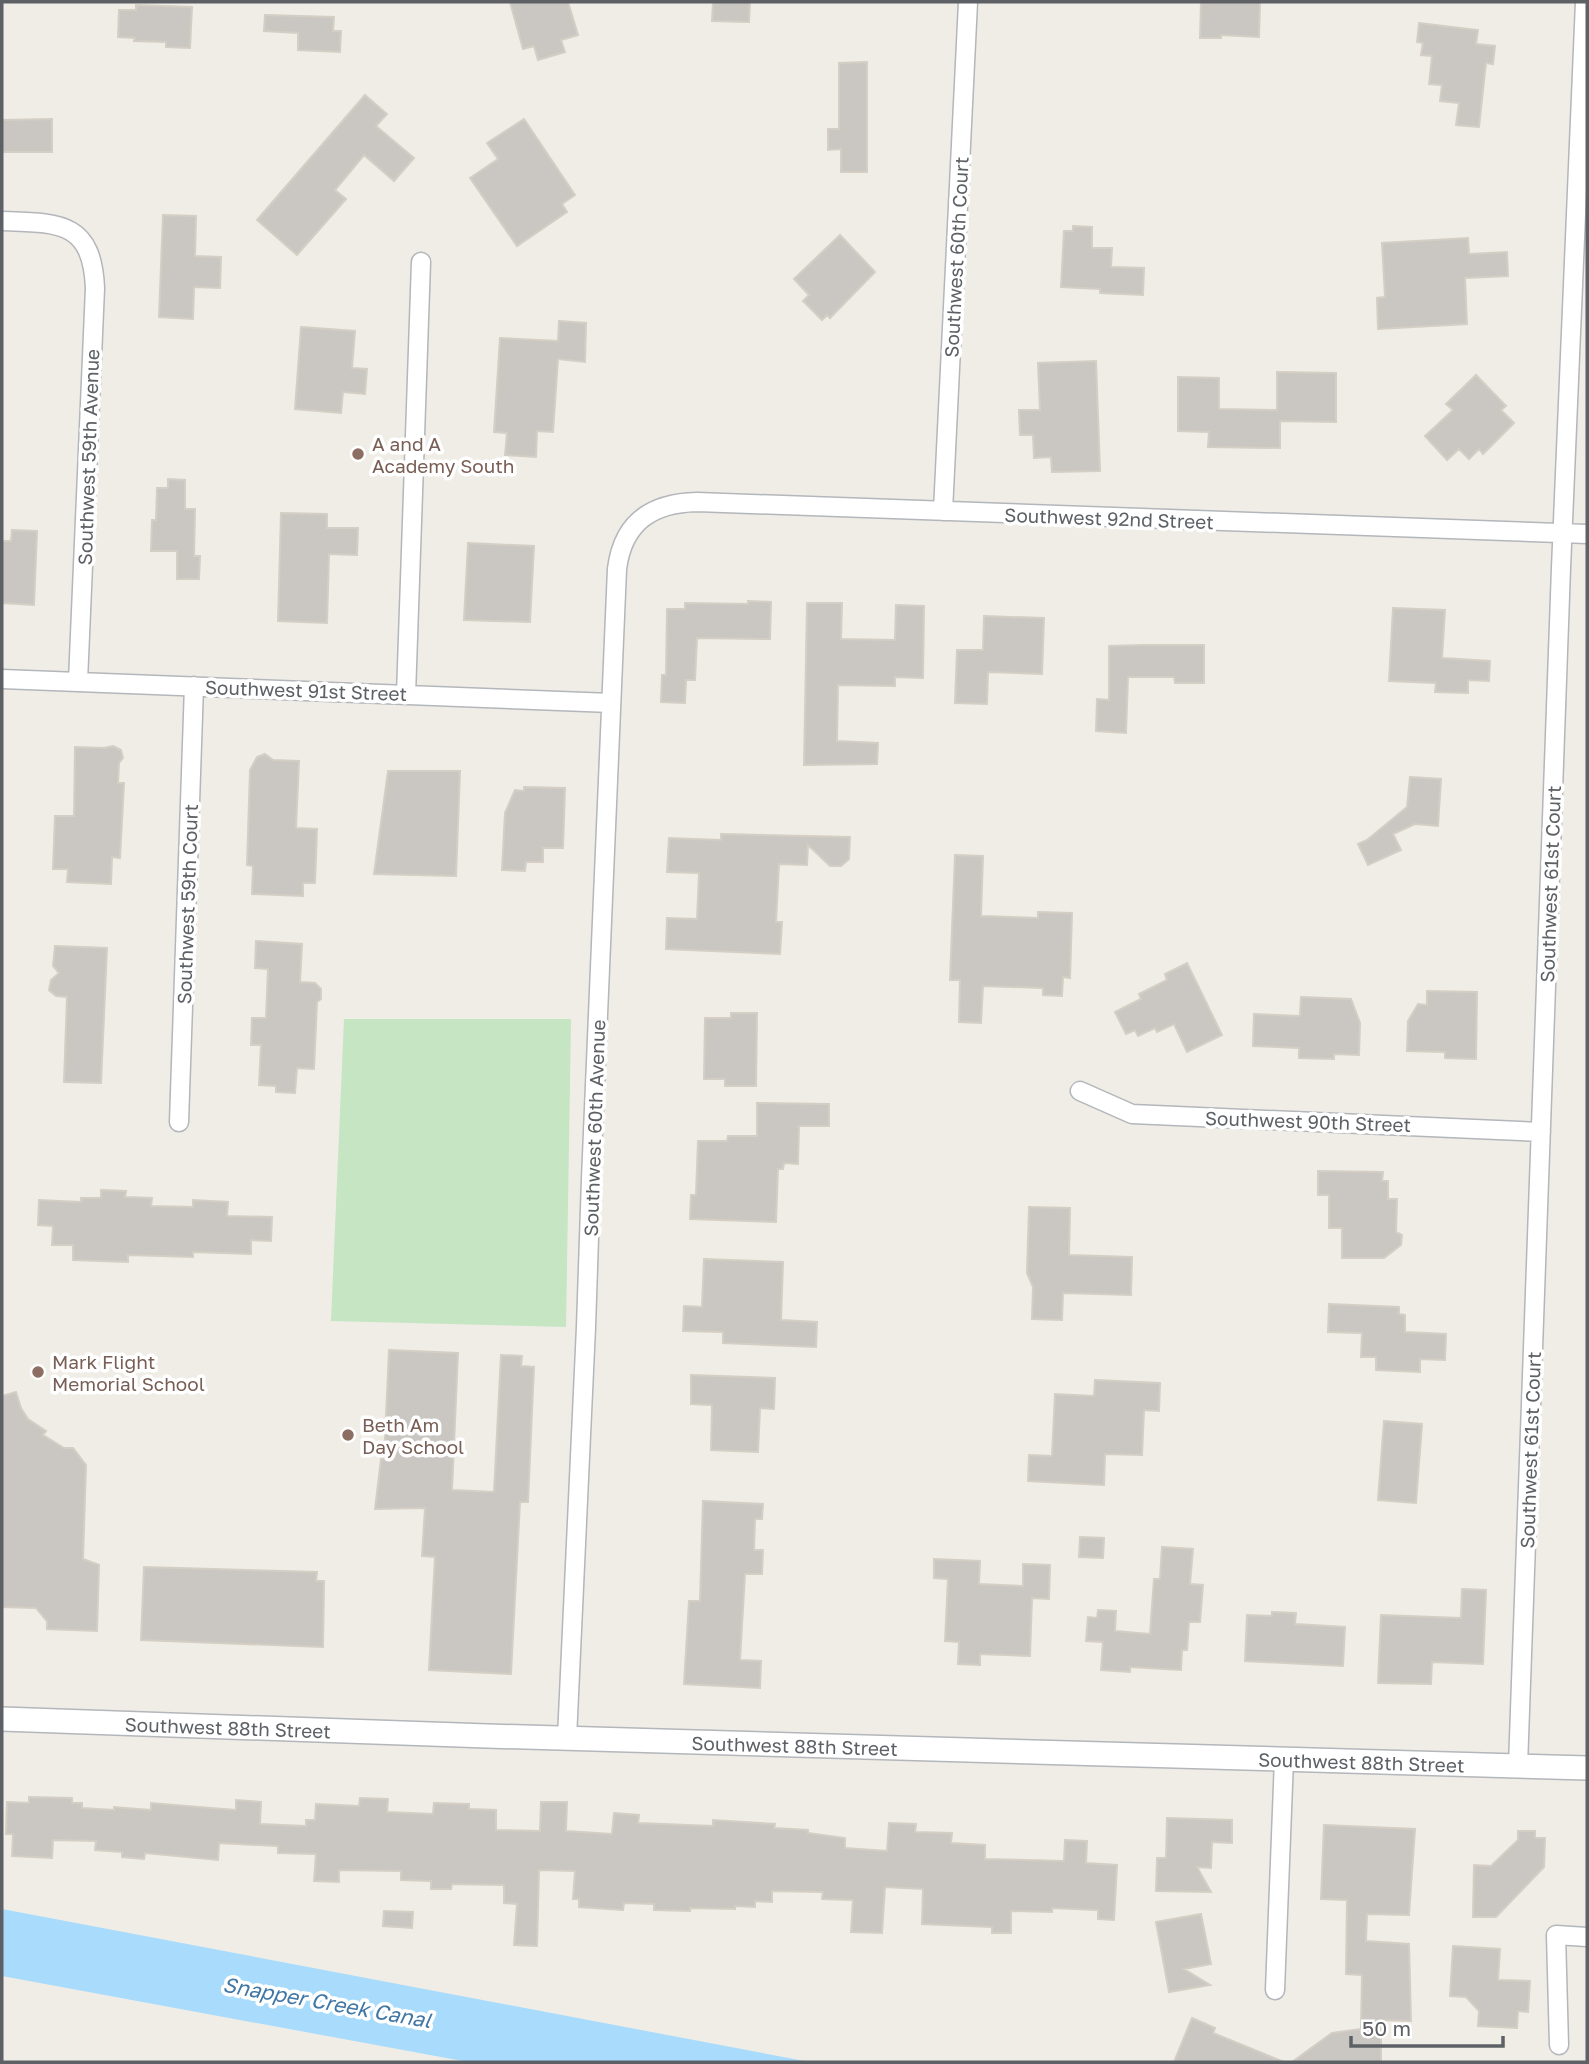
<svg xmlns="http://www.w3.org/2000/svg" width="1589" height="2064" viewBox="0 0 1589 2064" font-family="'Golos Text',sans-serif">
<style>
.green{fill:#c5e5c3}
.water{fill:#a9dcfc}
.building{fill:#cac7c2;stroke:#d4cec4;stroke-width:2}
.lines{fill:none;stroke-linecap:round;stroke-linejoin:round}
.minor-casing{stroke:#b3b6ba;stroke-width:21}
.tertiary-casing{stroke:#b3b6ba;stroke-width:26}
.minor{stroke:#fff;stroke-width:18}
.tertiary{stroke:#fff;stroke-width:23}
.education-dot{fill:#8d6e63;stroke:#fff;stroke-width:2.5}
.labels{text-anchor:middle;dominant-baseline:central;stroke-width:7;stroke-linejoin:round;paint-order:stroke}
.street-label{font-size:19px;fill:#5d6165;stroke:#fff}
.education-label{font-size:19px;fill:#785e54;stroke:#fff;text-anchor:start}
.water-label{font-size:21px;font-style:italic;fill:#4277a5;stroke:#fff}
</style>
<rect width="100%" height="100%" fill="#efede6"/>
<!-- green -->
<path class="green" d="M 344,1019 L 571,1019 L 566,1327 L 331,1321 Z"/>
<!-- water -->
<path class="water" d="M 2,1909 L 810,2062 L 468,2062 L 2,1976 Z"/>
<!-- building -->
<path class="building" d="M 510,2 L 568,2 L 578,35 L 561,40 L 565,52 L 538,60 L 534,46 L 523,49 Z
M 713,2 L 750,2 L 749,22 L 712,21 Z
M 1201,2 L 1260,2 L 1259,37 L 1221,35 L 1221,38 L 1200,38 Z
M 136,5 L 192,7 L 190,48 L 166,47 L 166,42 L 134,41 L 135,38 L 118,37 L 119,10 L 136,10 Z
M 265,15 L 334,17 L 333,31 L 341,31 L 340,52 L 298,50 L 298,33 L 264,31 Z
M 1419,23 L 1478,30 L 1476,44 L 1495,46 L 1493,64 L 1486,63 L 1479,127 L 1456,125 L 1459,103 L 1440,101 L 1442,85 L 1429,84 L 1432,56 L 1421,55 L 1423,43 L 1417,42 Z
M 867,62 L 867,172 L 841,172 L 841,149 L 828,150 L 828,129 L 839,129 L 839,63 Z
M 365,95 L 387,114 L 376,126 L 414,158 L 394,181 L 364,155 L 335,190 L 346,199 L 297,255 L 257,220 Z
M 52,119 L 52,152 L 2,152 L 2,120 Z
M 524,119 L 575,195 L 562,204 L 567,212 L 517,246 L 470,178 L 498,159 L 487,143 Z
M 163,215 L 196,216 L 195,256 L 221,257 L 220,288 L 194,287 L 193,319 L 159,317 Z
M 1073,226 L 1092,227 L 1092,248 L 1112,248 L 1111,267 L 1144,268 L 1143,295 L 1100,293 L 1100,289 L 1061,287 L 1064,231 L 1073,231 Z
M 840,235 L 875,272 L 830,318 L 827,315 L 822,320 L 803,301 L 809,295 L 794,279 Z
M 1468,238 L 1469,254 L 1507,252 L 1508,276 L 1465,278 L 1467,324 L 1378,329 L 1377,298 L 1385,297 L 1382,243 Z
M 559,321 L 586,323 L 585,362 L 558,359 L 553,432 L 537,431 L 536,457 L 505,455 L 507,433 L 494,432 L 500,338 L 558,341 Z
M 301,327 L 355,331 L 352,368 L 367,369 L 365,394 L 343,392 L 341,413 L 295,409 Z
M 1096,361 L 1100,471 L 1052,472 L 1051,457 L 1034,458 L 1033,435 L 1020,435 L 1019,410 L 1040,410 L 1038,363 Z
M 1277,372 L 1336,373 L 1336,422 L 1280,421 L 1280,448 L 1208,447 L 1209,432 L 1178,431 L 1178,377 L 1219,378 L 1219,409 L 1277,410 Z
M 1476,375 L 1506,406 L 1501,410 L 1514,423 L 1483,454 L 1479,449 L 1469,459 L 1459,449 L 1447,460 L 1425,436 L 1453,410 L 1446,404 Z
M 168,479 L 185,480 L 185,509 L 195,509 L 194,556 L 200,556 L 199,579 L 177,579 L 177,551 L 151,551 L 152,520 L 156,520 L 157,488 L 168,488 Z
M 281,513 L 327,514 L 327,528 L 358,528 L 357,555 L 329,554 L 327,623 L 278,621 Z
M 12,530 L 37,531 L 34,605 L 2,603 L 2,541 L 11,541 Z
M 468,543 L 534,546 L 530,622 L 464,620 Z
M 748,601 L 771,602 L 770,639 L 697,638 L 695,680 L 686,680 L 685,703 L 661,702 L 662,675 L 666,675 L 667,609 L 685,609 L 685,603 L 748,604 Z
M 807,603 L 842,603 L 841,639 L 895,640 L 896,605 L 924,606 L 923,678 L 895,677 L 895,686 L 838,685 L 837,741 L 878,743 L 877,764 L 804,765 Z
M 1393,608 L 1445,610 L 1442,658 L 1490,661 L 1489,681 L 1468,680 L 1468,693 L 1435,692 L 1436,683 L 1389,681 Z
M 984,616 L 1044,618 L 1042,674 L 988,672 L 987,704 L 955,703 L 957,650 L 983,650 Z
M 1145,645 L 1204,645 L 1204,683 L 1175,683 L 1174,677 L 1128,677 L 1126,733 L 1096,731 L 1097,699 L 1109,700 L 1109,646 Z
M 113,746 L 121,750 L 123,758 L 119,763 L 118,783 L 124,783 L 120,858 L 112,857 L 111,884 L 67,882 L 68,869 L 53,869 L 55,816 L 74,816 L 75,747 L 104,748 Z
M 265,754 L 273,760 L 299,761 L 296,828 L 317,829 L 315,883 L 303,883 L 303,896 L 252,894 L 253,866 L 247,865 L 250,770 L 257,757 Z
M 388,771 L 460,771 L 456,876 L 374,874 Z
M 1410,777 L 1441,779 L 1438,826 L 1415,824 L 1393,834 L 1401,850 L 1368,865 L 1358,844 L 1367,840 L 1407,807 Z
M 524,787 L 565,788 L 563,848 L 543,848 L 543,862 L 526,862 L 525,871 L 502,870 L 505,813 L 515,790 L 524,791 Z
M 721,834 L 850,837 L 849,859 L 841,866 L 830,866 L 808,845 L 807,865 L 779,864 L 776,922 L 782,922 L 780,954 L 666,949 L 667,918 L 697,919 L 699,873 L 667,872 L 669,838 L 721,840 Z
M 955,855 L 983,856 L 981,916 L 1038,918 L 1038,912 L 1072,913 L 1070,978 L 1063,977 L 1062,996 L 1043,995 L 1043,988 L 983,986 L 981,1023 L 959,1022 L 960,980 L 950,980 Z
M 256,941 L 302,944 L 300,982 L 315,983 L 321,989 L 321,999 L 317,1002 L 314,1069 L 297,1068 L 295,1093 L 276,1092 L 276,1086 L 259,1085 L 261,1045 L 251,1045 L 252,1018 L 266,1018 L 268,969 L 255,968 Z
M 55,946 L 107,948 L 101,1083 L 64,1082 L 67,997 L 56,996 L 49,990 L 51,980 L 59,973 L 53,966 Z
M 1187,963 L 1222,1035 L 1187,1052 L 1174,1024 L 1157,1032 L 1155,1028 L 1138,1036 L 1135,1030 L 1126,1034 L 1115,1012 L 1141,999 L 1139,994 L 1167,980 L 1165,974 Z
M 1427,991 L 1477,992 L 1476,1059 L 1445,1058 L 1445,1052 L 1407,1051 L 1408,1021 L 1418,1004 L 1427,1005 Z
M 1301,997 L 1351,999 L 1360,1023 L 1359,1055 L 1334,1054 L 1334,1059 L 1299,1058 L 1299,1048 L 1253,1046 L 1254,1014 L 1300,1016 Z
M 731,1013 L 757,1013 L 756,1086 L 725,1086 L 725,1079 L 704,1079 L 705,1018 L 731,1018 Z
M 757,1103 L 829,1104 L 829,1126 L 799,1126 L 798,1164 L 784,1163 L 783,1169 L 778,1169 L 776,1222 L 690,1219 L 691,1195 L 696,1195 L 698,1141 L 727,1141 L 728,1136 L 757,1136 Z
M 1318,1171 L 1383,1172 L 1382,1181 L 1388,1181 L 1388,1199 L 1397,1199 L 1396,1232 L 1402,1235 L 1401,1245 L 1384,1258 L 1342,1258 L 1342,1228 L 1329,1228 L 1329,1195 L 1318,1195 Z
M 101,1190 L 126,1191 L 125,1197 L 152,1198 L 151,1206 L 193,1207 L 193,1200 L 228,1202 L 227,1216 L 272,1217 L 271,1241 L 251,1240 L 251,1254 L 193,1252 L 193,1257 L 128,1255 L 128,1262 L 73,1260 L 73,1245 L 52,1245 L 53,1226 L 38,1225 L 39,1200 L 81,1202 L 81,1198 L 101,1198 Z
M 1029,1207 L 1070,1208 L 1069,1255 L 1132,1257 L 1131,1295 L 1063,1293 L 1062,1320 L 1032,1319 L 1033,1287 L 1027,1273 Z
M 704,1259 L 783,1262 L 781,1320 L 817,1322 L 816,1347 L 723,1343 L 723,1332 L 683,1331 L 684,1306 L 702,1307 Z
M 1329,1304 L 1399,1307 L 1399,1314 L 1405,1315 L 1405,1332 L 1446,1334 L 1445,1360 L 1420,1359 L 1420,1372 L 1376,1370 L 1376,1357 L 1361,1357 L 1362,1333 L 1328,1332 Z
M 389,1350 L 458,1353 L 452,1490 L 494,1492 L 501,1355 L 522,1356 L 521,1366 L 534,1367 L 528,1502 L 520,1502 L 511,1674 L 429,1670 L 435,1557 L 422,1556 L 425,1508 L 375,1509 L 381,1459 L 384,1459 Z
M 691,1375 L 775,1378 L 774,1409 L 760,1408 L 758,1452 L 711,1450 L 712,1405 L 691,1404 Z
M 1095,1380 L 1160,1383 L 1159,1411 L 1144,1410 L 1142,1455 L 1105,1454 L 1104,1485 L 1028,1481 L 1029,1455 L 1052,1456 L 1055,1394 L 1094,1396 Z
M 16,1392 L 21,1408 L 28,1419 L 46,1431 L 43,1435 L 64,1448 L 73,1448 L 86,1465 L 83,1559 L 99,1565 L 97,1631 L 47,1629 L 47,1621 L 36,1608 L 2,1607 L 2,1396 Z
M 1384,1421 L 1422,1424 L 1416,1503 L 1378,1500 Z
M 703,1501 L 763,1504 L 762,1519 L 755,1519 L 754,1550 L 763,1550 L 762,1574 L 745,1574 L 740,1660 L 761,1661 L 760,1688 L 684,1684 L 689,1601 L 700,1601 Z
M 1080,1537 L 1104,1538 L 1103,1558 L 1079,1557 Z
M 1162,1547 L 1193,1549 L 1190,1584 L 1203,1585 L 1200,1622 L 1189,1622 L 1187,1650 L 1182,1650 L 1181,1670 L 1130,1667 L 1130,1672 L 1101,1670 L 1103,1642 L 1086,1641 L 1088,1617 L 1097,1618 L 1098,1610 L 1116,1611 L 1115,1631 L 1150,1634 L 1154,1579 L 1160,1579 Z
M 934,1559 L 980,1561 L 979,1584 L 1023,1586 L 1023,1564 L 1050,1565 L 1049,1599 L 1032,1598 L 1030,1656 L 980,1654 L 980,1665 L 958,1664 L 959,1642 L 945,1641 L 948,1579 L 934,1578 Z
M 144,1567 L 317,1572 L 316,1581 L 324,1581 L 323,1647 L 141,1640 Z
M 1462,1589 L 1486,1590 L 1483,1664 L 1432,1662 L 1431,1684 L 1378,1683 L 1381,1615 L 1461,1618 Z
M 1272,1612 L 1296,1613 L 1295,1624 L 1345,1627 L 1343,1666 L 1245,1661 L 1247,1615 L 1272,1616 Z
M 29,1797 L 72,1798 L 72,1803 L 82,1803 L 82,1808 L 114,1810 L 114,1807 L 151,1810 L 151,1803 L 236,1810 L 236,1800 L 261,1802 L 260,1824 L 306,1826 L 306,1820 L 315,1820 L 316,1804 L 359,1806 L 360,1798 L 388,1799 L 387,1812 L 433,1814 L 434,1803 L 469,1804 L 469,1809 L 496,1810 L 496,1830 L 540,1831 L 541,1802 L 567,1802 L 566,1831 L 612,1834 L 614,1813 L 639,1815 L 638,1823 L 713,1826 L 713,1820 L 775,1824 L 774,1828 L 808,1830 L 808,1833 L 845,1838 L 845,1848 L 887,1851 L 889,1823 L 916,1824 L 915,1832 L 952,1833 L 951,1843 L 985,1845 L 985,1859 L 1064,1861 L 1065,1840 L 1087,1841 L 1086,1863 L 1117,1865 L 1114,1920 L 1098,1919 L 1098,1910 L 1052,1908 L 1052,1912 L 1011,1911 L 1011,1933 L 992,1933 L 992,1927 L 922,1924 L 923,1889 L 885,1887 L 882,1933 L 851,1932 L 853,1900 L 822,1899 L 823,1892 L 772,1891 L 772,1902 L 755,1901 L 755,1907 L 735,1906 L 735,1909 L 690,1908 L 690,1911 L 654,1910 L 654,1904 L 624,1903 L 623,1910 L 579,1907 L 579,1899 L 573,1899 L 575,1871 L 539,1870 L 537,1946 L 514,1945 L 517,1904 L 504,1903 L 504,1885 L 452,1884 L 451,1889 L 431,1889 L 431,1881 L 401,1880 L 401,1871 L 339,1870 L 339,1882 L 314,1881 L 316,1854 L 278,1853 L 278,1846 L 219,1843 L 218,1860 L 145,1853 L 144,1859 L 122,1857 L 122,1852 L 95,1850 L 96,1841 L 53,1840 L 52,1858 L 12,1856 L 13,1834 L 6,1834 L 7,1802 L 29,1803 Z
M 1167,1818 L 1232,1820 L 1232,1843 L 1212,1842 L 1211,1868 L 1197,1867 L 1211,1892 L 1156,1891 L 1157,1858 L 1166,1858 Z
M 1324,1825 L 1415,1829 L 1409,1915 L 1367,1914 L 1366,1941 L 1409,1944 L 1411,2021 L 1381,2020 L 1381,2062 L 1292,2062 L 1332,2033 L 1361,2029 L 1362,1975 L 1346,1974 L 1347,1900 L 1321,1899 Z
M 1518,1831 L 1535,1831 L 1535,1838 L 1545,1838 L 1544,1867 L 1496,1917 L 1473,1917 L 1474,1865 L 1491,1866 L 1518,1840 Z
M 384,1911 L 413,1912 L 412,1928 L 383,1926 Z
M 1201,1914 L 1211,1964 L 1184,1969 L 1210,1985 L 1169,1992 L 1156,1922 Z
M 1453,1946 L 1500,1949 L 1498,1980 L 1530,1981 L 1528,2012 L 1518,2011 L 1517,2028 L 1478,2026 L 1479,2011 L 1466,1997 L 1450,1996 Z
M 1192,2018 L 1215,2028 L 1213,2033 L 1284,2062 L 1174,2062 Z"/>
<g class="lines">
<defs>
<path id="minor" d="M 2,221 C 59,223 92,221 95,288 L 78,681
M 943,511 L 968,2
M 2,679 L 611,703
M 406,695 L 421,262
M 1080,1091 L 1132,1114 L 1541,1132
M 179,1122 L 194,686
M 567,1738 L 586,1327 L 591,1179 L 617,569 C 623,522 652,503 697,502 L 1587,534
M 1518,1766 L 1561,568 L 1585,2
M 1275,1990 L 1284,1759
M 1559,2045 L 1556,1935 L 1587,1937"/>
<g id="tertiary">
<path id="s1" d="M 2,1719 L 487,1736 L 1587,1768"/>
</g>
</defs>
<!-- minor casing -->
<use href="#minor" class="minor-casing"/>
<!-- tertiary casing -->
<use href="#tertiary" class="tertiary-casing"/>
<!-- minor -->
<use href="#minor" class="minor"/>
<!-- tertiary -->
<use href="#tertiary" class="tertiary"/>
</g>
<!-- markers -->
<g class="education-dot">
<circle cx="358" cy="454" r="7"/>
<circle cx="38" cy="1372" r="7"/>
<circle cx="348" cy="1435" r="7"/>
</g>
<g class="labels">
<!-- street labels -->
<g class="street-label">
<text transform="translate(956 257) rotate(-87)">Southwest 60th Court</text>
<text transform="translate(88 457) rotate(-88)">Southwest 59th Avenue</text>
<text transform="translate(1109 518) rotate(2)">Southwest 92nd Street</text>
<text transform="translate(306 690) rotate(2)">Southwest 91st Street</text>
<text transform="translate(1550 884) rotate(-88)">Southwest 61st Court</text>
<text transform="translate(187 904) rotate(-88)">Southwest 59th Court</text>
<text transform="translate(1308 1121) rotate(2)">Southwest 90th Street</text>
<text transform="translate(594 1128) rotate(-88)">Southwest 60th Avenue</text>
<text transform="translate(1530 1450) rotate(-88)">Southwest 61st Court</text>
<text stroke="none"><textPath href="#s1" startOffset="226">Southwest 88th Street</textPath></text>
<text stroke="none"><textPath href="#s1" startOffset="793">Southwest 88th Street</textPath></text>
<text stroke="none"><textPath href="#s1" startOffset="1360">Southwest 88th Street</textPath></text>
</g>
<!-- education labels -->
<g class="education-label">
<text x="372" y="443">A and A<tspan x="372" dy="22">Academy South</tspan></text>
<text x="52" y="1361">Mark Flight<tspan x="52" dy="22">Memorial School</tspan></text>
<text x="362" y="1424">Beth Am<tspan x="362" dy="22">Day School</tspan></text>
</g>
<!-- water labels -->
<g class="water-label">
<text transform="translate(327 2002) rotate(10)">Snapper Creek Canal</text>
</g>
</g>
<!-- border -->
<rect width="1589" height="2064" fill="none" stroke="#5d6165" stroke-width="7"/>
<!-- scale -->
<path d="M1351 2036v10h152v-10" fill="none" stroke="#5d6165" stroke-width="3.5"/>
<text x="1362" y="2036" font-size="21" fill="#5d6165" stroke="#ffffff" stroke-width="5" paint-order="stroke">50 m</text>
</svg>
